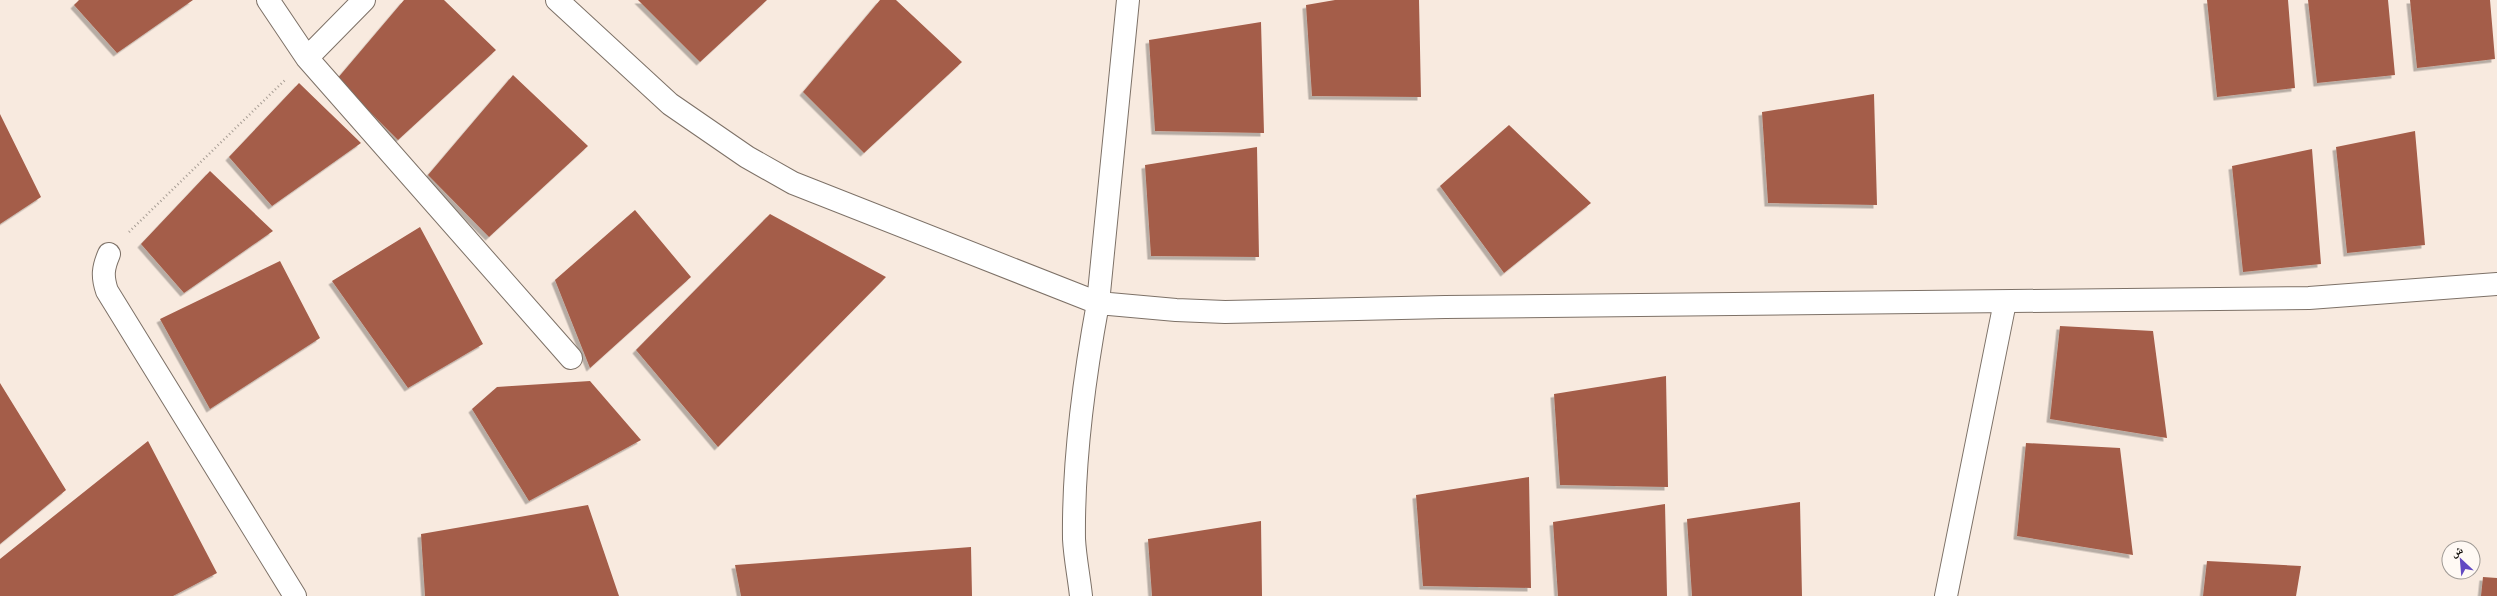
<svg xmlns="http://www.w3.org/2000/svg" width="2497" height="596" viewBox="0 0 2497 596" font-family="'Fira Sans','Noto Naskh Arabic',sans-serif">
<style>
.building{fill:#a45d49;filter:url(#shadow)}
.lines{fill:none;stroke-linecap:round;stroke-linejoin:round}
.minor-casing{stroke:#7d7167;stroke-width:24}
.path{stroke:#a79d94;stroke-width:2.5;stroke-dasharray:1 3;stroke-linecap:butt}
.minor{stroke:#fff;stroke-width:22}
</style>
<defs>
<filter id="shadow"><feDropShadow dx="-3.5" dy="3.5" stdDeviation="0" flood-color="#0004"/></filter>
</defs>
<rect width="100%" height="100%" fill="#f8eadf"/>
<!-- building -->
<path class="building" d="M 79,0 L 193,0 L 117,53 L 74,5 Z
M 404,0 L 444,0 L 496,50 L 398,140 L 337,79 Z
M 638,0 L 767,0 L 700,62 Z
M 880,0 L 896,0 L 962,62 L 864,153 L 803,92 Z
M 1335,0 L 1419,0 L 1421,97 L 1312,96 L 1306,5 Z
M 2207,0 L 2288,0 L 2295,88 L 2217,97 Z
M 2308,0 L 2388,0 L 2395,75 L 2317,83 Z
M 2410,0 L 2490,0 L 2495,59 L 2417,68 Z
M 1261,22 L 1264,133 L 1155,131 L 1149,40 Z
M 513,75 L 588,146 L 489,237 L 428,175 Z
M 299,83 L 361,143 L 272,206 L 229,157 Z
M 1874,94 L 1877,205 L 1768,203 L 1762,112 Z
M 0,114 L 41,197 L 0,224 Z
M 1509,125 L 1591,203 L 1504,273 L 1440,186 Z
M 2415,131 L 2425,245 L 2347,253 L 2336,147 Z
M 1257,147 L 1259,257 L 1151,256 L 1145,165 Z
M 2312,149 L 2321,264 L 2243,272 L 2232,166 Z
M 210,171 L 273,231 L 184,293 L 141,244 Z
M 635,210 L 691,277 L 590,368 L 555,280 Z
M 770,214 L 886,277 L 718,447 L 636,350 Z
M 420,227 L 483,344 L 408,388 L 332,281 Z
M 280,261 L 320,338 L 210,409 L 160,319 Z
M 2060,326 L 2153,331 L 2167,438 L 2050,419 Z
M 1666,376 L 1668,487 L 1560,485 L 1554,394 Z
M 590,381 L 641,440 L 529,501 L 472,409 L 497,387 Z
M 0,383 L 66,490 L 0,544 Z
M 148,441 L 217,573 L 173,596 L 0,596 L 0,559 Z
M 2026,443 L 2120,448 L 2133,555 L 2017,536 Z
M 1529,477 L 1531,588 L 1423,586 L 1416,495 Z
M 1800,502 L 1802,596 L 1692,596 L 1687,519 Z
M 1665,504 L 1667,596 L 1558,596 L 1553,522 Z
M 588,505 L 619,596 L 425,596 L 421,534 Z
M 1261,521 L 1262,596 L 1152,596 L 1148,539 Z
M 971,547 L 972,596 L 741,596 L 735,565 Z
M 2207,561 L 2301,566 L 2296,596 L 2203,596 Z
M 2483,577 L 2497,578 L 2497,596 L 2481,596 Z"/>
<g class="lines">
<defs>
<path id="minor" d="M 268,0 L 307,58 L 571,358
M 557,0 L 670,104 L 747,157 L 793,183 L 1098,303 L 1176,310 L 1225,312 L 1445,307 L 2309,298 L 2497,284
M 307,58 L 364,0
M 109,254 C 103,268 102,276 107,291 L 295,596
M 1081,596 C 1079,577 1075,558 1074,539 C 1073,461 1084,379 1098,303 L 1128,0
M 1946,596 L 2005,302"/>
</defs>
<!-- minor casing -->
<use href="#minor" class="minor-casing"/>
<!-- path -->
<path class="path" d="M 129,232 L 286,79"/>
<!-- minor -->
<use href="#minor" class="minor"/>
</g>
<!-- north arrow -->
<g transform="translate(2461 560) rotate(334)"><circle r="19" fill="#fff9f4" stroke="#9f9a95"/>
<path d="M0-3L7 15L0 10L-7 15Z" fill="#6249c2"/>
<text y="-6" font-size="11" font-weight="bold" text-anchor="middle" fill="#0f0b07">ش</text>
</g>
</svg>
